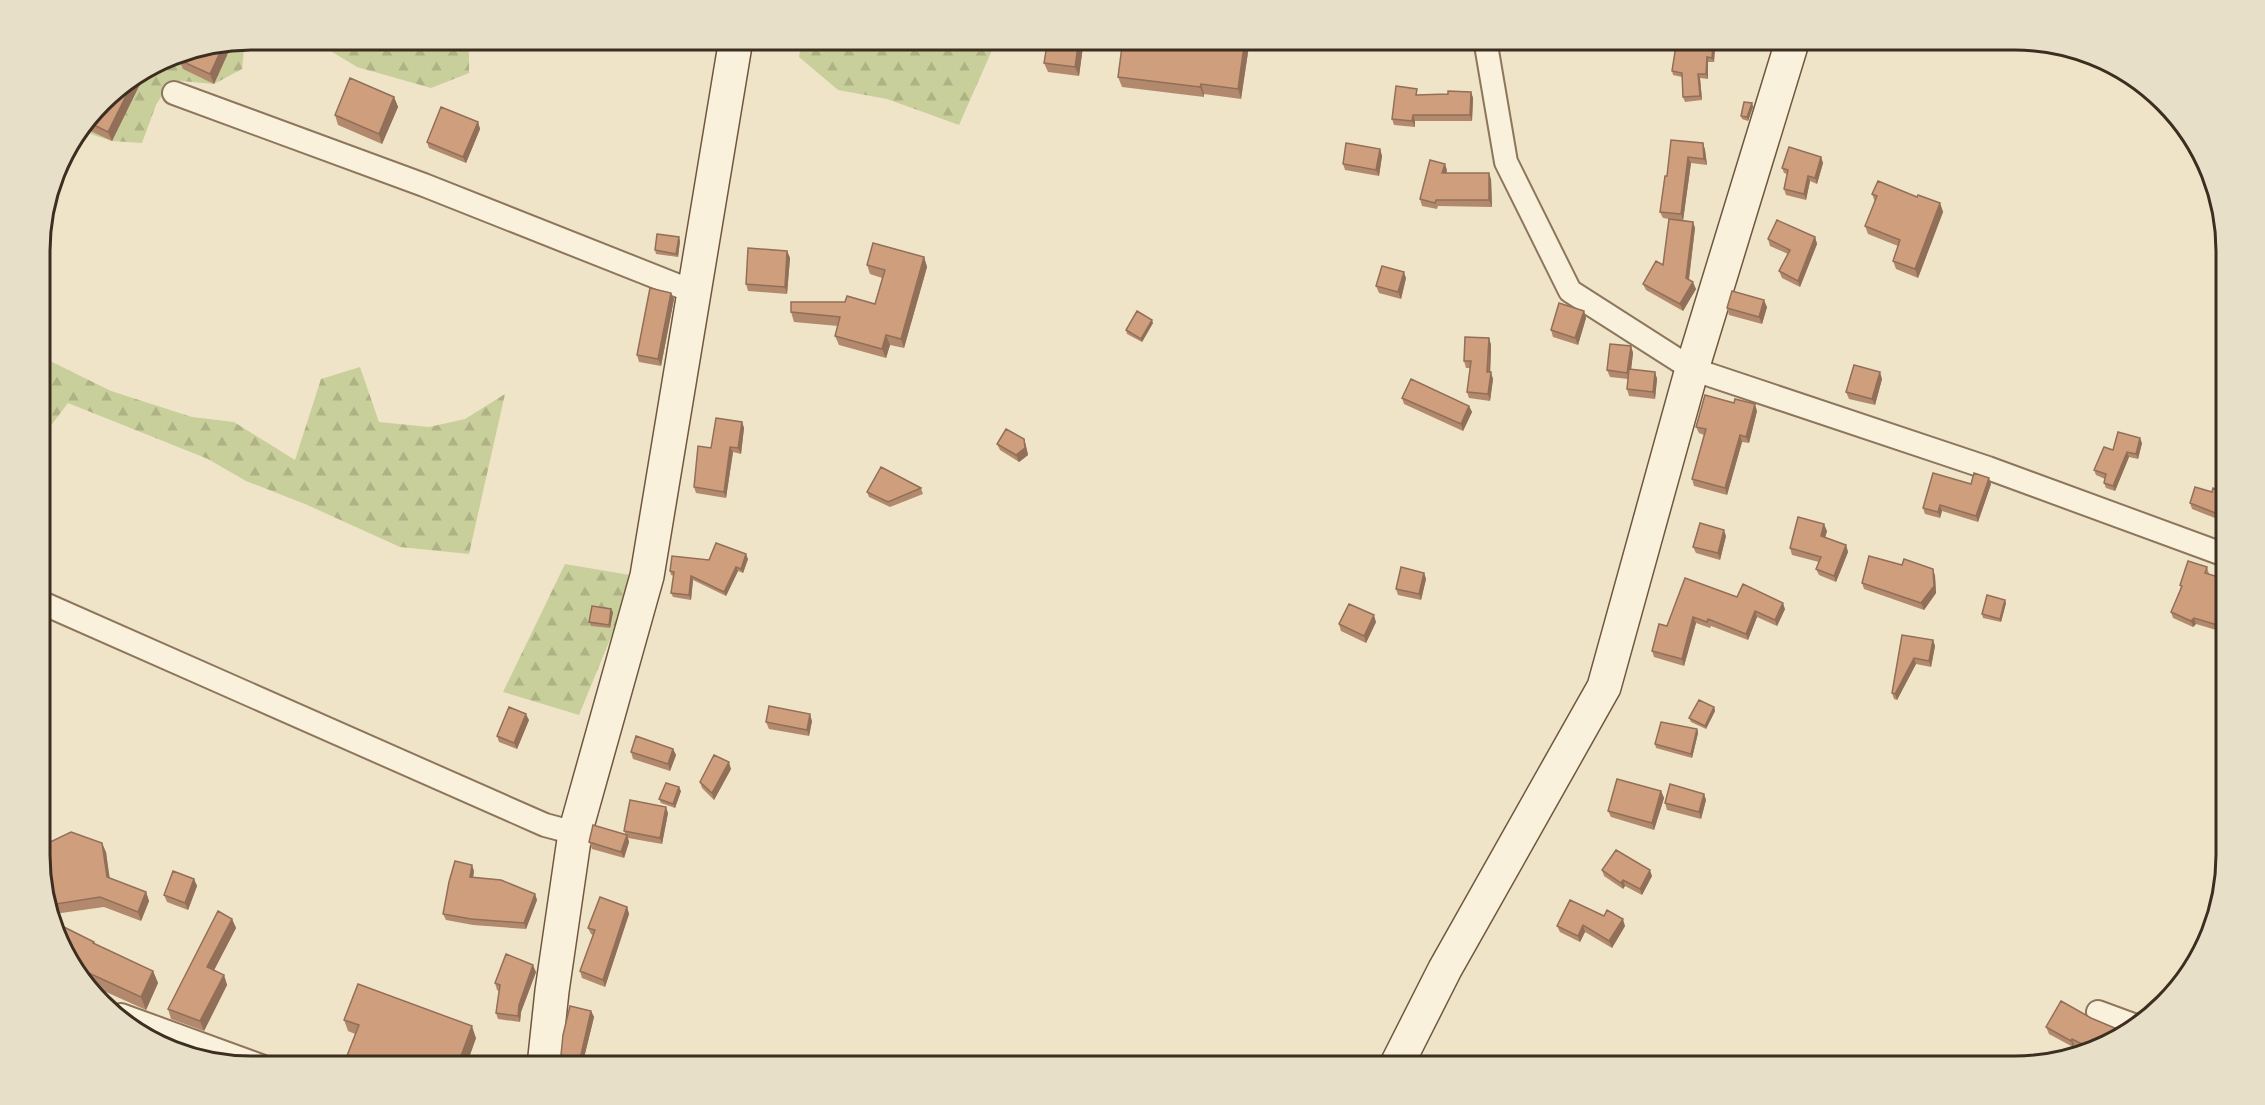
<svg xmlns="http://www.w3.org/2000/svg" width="2265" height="1105" viewBox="0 0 2265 1105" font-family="'Zilla Slab',serif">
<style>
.forest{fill:url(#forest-firs)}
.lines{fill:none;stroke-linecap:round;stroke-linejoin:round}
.street-casing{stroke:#8d765c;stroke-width:26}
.secondary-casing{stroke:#6f573f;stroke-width:36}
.street{stroke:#faf1dc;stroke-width:22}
.secondary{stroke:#faf1dc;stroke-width:33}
.wall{fill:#b2896c}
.shaded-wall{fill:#916f58}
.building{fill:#cf9f7d;stroke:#916f58;stroke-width:1.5}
.rim{fill:none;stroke:#3d2e20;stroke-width:3}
</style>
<defs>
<pattern id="forest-firs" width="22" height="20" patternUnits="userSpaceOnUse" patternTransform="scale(1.5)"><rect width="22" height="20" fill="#c9cf9b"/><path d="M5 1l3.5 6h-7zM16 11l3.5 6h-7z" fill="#aeb285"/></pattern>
</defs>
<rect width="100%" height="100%" fill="#f0e4c8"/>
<!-- forest -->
<path class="forest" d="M 311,39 L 469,39 L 469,73 L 431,88 L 357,67 Z
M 802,39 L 997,39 L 959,125 L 887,99 L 838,90 L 799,57 Z
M 245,40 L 242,69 L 214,84 L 171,80 L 156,105 L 142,143 L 112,141 L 81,131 L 111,92 L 170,55 Z
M 40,356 L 111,391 L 192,417 L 234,422 L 295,460 L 321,379 L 360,367 L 379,422 L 429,427 L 465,419 L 505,394 L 469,554 L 400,547 L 305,504 L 246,481 L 208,459 L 68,403 L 40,440 Z
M 565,564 L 636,576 L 579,715 L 503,692 Z"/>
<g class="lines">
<defs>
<path id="street" d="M 1485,39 L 1506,162 L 1570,291 L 1692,369 L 1988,468 L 2225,555
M 174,93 L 424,185 L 694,292
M 40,602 L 545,825 L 575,833
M 2098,1012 L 2136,1026
M 121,1015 L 261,1066"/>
<path id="secondary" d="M 544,1066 L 552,991 L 575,833 L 647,576 L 736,39
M 1396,1066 L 1445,969 L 1604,687 L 1692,369 L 1793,39"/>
</defs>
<!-- street casing -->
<use href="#street" class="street-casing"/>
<!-- secondary casing -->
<use href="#secondary" class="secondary-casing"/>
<!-- street -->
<use href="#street" class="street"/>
<!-- secondary -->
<use href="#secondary" class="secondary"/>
</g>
<!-- wall -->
<path class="wall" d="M 1084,39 L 1079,76 L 1048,72 L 1044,63 Z
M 1123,39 L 1250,39 L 1241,99 L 1204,94 L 1204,97 L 1122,87 L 1118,77 Z
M 1670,39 L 1702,39 L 1702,42 L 1713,43 L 1715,47 L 1714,62 L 1708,62 L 1708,79 L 1700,78 L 1702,100 L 1685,102 L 1683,97 L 1682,77 L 1673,75 L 1672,71 L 1676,43 L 1671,43 Z
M 233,42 L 214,84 L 183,69 L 179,60 Z
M 141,82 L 112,141 L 86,129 L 85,126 L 111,92 Z
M 1471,92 L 1473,98 L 1472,121 L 1415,121 L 1415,127 L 1394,125 L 1392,119 L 1419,95 L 1448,94 Z
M 394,97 L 398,107 L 382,144 L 338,125 L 335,115 Z
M 1752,103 L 1753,107 L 1748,121 L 1742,119 L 1741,116 Z
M 478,122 L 480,129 L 466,163 L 429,148 L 427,142 Z
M 1703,143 L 1705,150 L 1707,165 L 1691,163 L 1683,220 L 1693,222 L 1695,228 L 1689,280 L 1696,289 L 1683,311 L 1646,290 L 1643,284 L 1663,265 L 1669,219 L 1663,218 L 1660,212 L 1667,176 Z
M 1380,149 L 1382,156 L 1379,176 L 1345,170 L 1343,164 Z
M 1821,157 L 1823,163 L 1817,184 L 1810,181 L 1806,200 L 1786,195 L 1784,189 L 1787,174 L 1784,173 L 1782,168 Z
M 1447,170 L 1446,173 L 1491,179 L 1492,207 L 1438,206 L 1437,209 L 1422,206 L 1420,199 Z
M 1872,194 L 1917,197 L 1940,203 L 1943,212 L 1918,278 L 1896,269 L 1893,261 L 1898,246 L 1868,234 L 1865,226 L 1875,202 Z
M 1815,237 L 1817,244 L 1800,287 L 1782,278 L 1779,271 L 1788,254 L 1770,246 L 1768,239 Z
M 680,241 L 678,257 L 656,254 L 655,250 Z
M 787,251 L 790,258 L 787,294 L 748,291 L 746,284 Z
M 924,257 L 927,267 L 904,348 L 890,345 L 886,358 L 839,345 L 835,336 L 838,326 L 794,322 L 791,312 L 875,304 L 882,278 L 870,274 L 867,265 Z
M 1406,278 L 1401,299 L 1379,293 L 1376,286 Z
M 671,293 L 674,299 L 661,366 L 639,362 L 637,355 Z
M 1767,307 L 1762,324 L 1729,315 L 1727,308 Z
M 1584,311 L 1586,318 L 1578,345 L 1553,337 L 1551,330 Z
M 1153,323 L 1142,342 L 1127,334 L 1126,330 Z
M 1489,338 L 1491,345 L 1490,372 L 1493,379 L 1490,401 L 1469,398 L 1467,392 L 1470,368 L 1466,368 L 1464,361 Z
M 1631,346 L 1633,353 L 1631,369 L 1655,372 L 1657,379 L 1655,399 L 1629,396 L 1627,389 L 1628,379 L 1610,377 L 1607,370 Z
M 1882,379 L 1875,405 L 1849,399 L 1846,392 Z
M 1402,398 L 1469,406 L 1472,412 L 1463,431 L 1404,404 Z
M 1757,411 L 1749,443 L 1742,442 L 1727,495 L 1694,486 L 1692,479 L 1704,435 L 1699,433 L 1696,427 Z
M 742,422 L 744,428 L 741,454 L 733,452 L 726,498 L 696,493 L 694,487 L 711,448 Z
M 1024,439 L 1026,446 L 1028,455 L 1019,462 L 1000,450 L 997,444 Z
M 2142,443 L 2138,459 L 2129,457 L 2115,491 L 2106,488 L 2104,483 L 2105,479 L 2096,475 L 2094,470 L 2113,450 Z
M 1971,484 L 1991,484 L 1978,522 L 1942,511 L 1940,518 L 1925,514 L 1923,508 Z
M 921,488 L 923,494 L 890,507 L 869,497 L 867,492 Z
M 2212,492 L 2225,493 L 2225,522 L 2192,509 L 2190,503 Z
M 1827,531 L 1825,537 L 1846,545 L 1848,552 L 1836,582 L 1819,575 L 1816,569 L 1819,562 L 1792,555 L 1790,548 Z
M 1726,536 L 1720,560 L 1696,553 L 1693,547 Z
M 748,559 L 743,573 L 738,571 L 726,596 L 693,580 L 691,600 L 673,597 L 671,593 L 674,576 L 671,575 L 670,571 L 709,560 Z
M 1902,565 L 1933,569 L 1935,576 L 1936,593 L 1924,610 L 1864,589 L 1862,583 Z
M 2207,567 L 2209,574 L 2225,579 L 2225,625 L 2223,632 L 2196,624 L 2193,627 L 2173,618 L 2171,612 L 2181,588 L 2180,585 Z
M 1424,573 L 1426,579 L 1421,600 L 1398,595 L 1396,589 Z
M 1737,597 L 1785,609 L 1777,626 L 1757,617 L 1748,640 L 1711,626 L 1710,628 L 1696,623 L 1684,666 L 1654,657 L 1652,651 L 1667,626 Z
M 2006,603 L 2001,622 L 1983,618 L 1982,614 Z
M 613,612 L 610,628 L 591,626 L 589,622 Z
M 1376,622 L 1366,643 L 1341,631 L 1339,624 Z
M 1902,635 L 1933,640 L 1935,646 L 1931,667 L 1916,664 L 1897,700 L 1894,699 L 1892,693 Z
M 1714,707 L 1715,711 L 1706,729 L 1691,722 L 1689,718 Z
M 529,720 L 517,749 L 499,742 L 497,736 Z
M 812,721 L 809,736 L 769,729 L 766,722 Z
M 1697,729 L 1698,733 L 1692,758 L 1656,748 L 1655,744 Z
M 673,749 L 676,755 L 670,771 L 633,759 L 631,752 Z
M 731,769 L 714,800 L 702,788 L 700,782 Z
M 681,791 L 675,808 L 661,803 L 659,799 Z
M 1661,791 L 1664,798 L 1654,830 L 1611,817 L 1608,811 Z
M 1704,794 L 1706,800 L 1701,819 L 1667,810 L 1665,803 Z
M 668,813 L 662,844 L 628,838 L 629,842 L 624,858 L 592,849 L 589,842 L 626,835 L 624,831 Z
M 106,852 L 109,878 L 146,892 L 149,901 L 141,921 L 104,907 L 54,914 L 41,882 Z
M 1602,870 L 1652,876 L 1642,895 L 1625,886 L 1623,889 L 1604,876 Z
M 474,871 L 473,878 L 535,894 L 537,900 L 526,929 L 473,925 L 446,920 L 443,914 Z
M 194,879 L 197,886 L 188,910 L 167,902 L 164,895 Z
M 627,907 L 629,914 L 605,987 L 582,978 L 580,971 L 593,935 L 591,934 L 588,928 Z
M 232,919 L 236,928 L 214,970 L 224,975 L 227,985 L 204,1031 L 171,1019 L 168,1009 Z
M 58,924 L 94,944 L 153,971 L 158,983 L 146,1010 L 84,982 L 84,984 L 83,983 Z
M 1557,926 L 1625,926 L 1612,948 L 1585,932 L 1580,942 L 1560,932 Z
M 536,972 L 521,1012 L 520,1022 L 498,1019 L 496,1013 L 499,991 L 497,990 L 495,983 Z
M 591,1011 L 594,1017 L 582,1066 L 563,1061 L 561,1055 Z
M 344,1020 L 476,1038 L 466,1066 L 343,1066 L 355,1034 L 348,1031 Z
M 2046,1027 L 2120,1035 L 2080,1048 L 2074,1045 L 2073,1047 L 2049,1034 Z"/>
<!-- shaded-wall -->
<path class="shaded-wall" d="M 1079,39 L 1084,39 L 1079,76 L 1075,67 Z
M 1245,39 L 1250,39 L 1241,99 L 1238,89 Z
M 233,42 L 214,84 L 210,74 L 224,44 Z
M 1713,43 L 1715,47 L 1714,62 L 1712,58 Z
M 1707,57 L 1708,62 L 1708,79 L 1706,74 Z
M 1698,74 L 1700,78 L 1702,100 L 1700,96 Z
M 138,75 L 141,82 L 112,141 L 108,132 L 136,76 Z
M 1201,84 L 1204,94 L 1204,97 L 1200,87 Z
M 1471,92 L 1473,98 L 1472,121 L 1470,115 Z
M 394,97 L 398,107 L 382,144 L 379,134 Z
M 1752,103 L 1753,107 L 1748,121 L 1747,117 Z
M 1413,115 L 1415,121 L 1415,127 L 1412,121 Z
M 478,122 L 480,129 L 466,163 L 463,157 Z
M 1703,143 L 1705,150 L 1707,165 L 1704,159 Z
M 1380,149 L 1382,156 L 1379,176 L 1376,170 Z
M 1688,157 L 1691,163 L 1683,221 L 1681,214 Z
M 1821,157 L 1823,163 L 1817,184 L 1815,178 Z
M 1445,164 L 1447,170 L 1445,180 L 1442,173 Z
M 1489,173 L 1491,179 L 1492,207 L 1489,200 Z
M 1808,176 L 1810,181 L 1806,200 L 1804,194 Z
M 1940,203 L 1943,212 L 1918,278 L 1915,269 Z
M 1693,222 L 1695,228 L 1688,285 L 1686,278 Z
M 679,237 L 680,241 L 678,257 L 676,254 Z
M 1815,237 L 1817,244 L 1800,287 L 1798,281 Z
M 787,251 L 790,258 L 787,294 L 785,287 Z
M 924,257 L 927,267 L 904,348 L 901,339 Z
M 1404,272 L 1406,278 L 1401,299 L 1398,292 Z
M 1693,282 L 1696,289 L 1683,311 L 1680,304 Z
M 671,293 L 674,299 L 661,366 L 658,359 Z
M 1764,300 L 1767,307 L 1762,324 L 1759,317 Z
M 1584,311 L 1586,318 L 1578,345 L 1575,338 Z
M 1152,320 L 1153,323 L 1142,342 L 1141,339 Z
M 886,335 L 890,345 L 886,358 L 882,349 Z
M 1489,338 L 1491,345 L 1490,378 L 1491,372 L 1493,379 L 1490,401 L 1488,394 Z
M 1631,346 L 1633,353 L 1630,379 L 1627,373 Z
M 1655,372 L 1657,379 L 1655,399 L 1653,392 Z
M 1880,372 L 1882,379 L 1875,405 L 1872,399 Z
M 1755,404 L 1757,411 L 1749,443 L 1746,437 Z
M 1469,406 L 1472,412 L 1463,431 L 1461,424 Z
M 742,422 L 744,428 L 741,454 L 738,448 Z
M 1740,435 L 1742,442 L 1727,495 L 1725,488 Z
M 2140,438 L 2142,443 L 2138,459 L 2136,454 Z
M 1024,439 L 1026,446 L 1028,455 L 1019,462 L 1016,455 Z
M 730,447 L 733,452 L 726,498 L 724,492 Z
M 2127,452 L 2129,457 L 2115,491 L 2113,486 Z
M 1989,478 L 1991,484 L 1978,522 L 1976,516 Z
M 1940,505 L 1942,511 L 1940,518 L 1938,512 Z
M 1824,524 L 1827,531 L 1824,542 L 1821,536 Z
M 1724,530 L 1726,536 L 1720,560 L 1718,553 Z
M 1846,545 L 1848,552 L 1836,582 L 1834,576 Z
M 746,554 L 748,559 L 743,573 L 741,569 Z
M 736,567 L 738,571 L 726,596 L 724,592 Z
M 1933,569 L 1935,576 L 1936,593 L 1924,610 L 1921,603 Z
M 1424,573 L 1426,579 L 1421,600 L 1419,594 Z
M 691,576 L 693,580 L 691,600 L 689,595 Z
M 2005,600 L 2006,603 L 2001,622 L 2000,619 Z
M 1783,603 L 1785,609 L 1777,626 L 1775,620 Z
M 611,609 L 613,612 L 610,628 L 609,625 Z
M 1755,611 L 1757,617 L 1748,640 L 1746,634 Z
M 2225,612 L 2225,625 L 2223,632 L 2221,626 Z
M 1374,615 L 1376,622 L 1366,643 L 1364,636 Z
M 1693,617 L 1696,623 L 1684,666 L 1682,659 Z
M 2194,618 L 2196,624 L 2193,627 L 2191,621 Z
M 1933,640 L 1935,646 L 1931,667 L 1929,661 Z
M 1914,658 L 1916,664 L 1897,700 L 1895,694 Z
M 1714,707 L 1715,711 L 1706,729 L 1705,726 Z
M 526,714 L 529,720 L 517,749 L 514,743 Z
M 810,714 L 812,721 L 809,736 L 807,730 Z
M 1697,729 L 1698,733 L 1692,758 L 1691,754 Z
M 673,749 L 676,755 L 670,771 L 668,764 Z
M 729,762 L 731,769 L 714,800 L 712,793 Z
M 679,787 L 681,791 L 675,808 L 673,804 Z
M 1661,791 L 1664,798 L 1654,830 L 1652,823 Z
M 1704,794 L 1706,800 L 1701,819 L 1699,812 Z
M 666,807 L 668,813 L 662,844 L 660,838 Z
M 627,835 L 629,842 L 624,858 L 621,852 Z
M 102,843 L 106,852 L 111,887 L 107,877 Z
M 472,865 L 474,871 L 472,883 L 470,877 Z
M 1650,870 L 1652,876 L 1642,895 L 1640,889 Z
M 194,879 L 197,886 L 188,910 L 185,903 Z
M 1623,880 L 1625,886 L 1623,889 L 1621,883 Z
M 146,892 L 149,901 L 141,921 L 138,912 Z
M 535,894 L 537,900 L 526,929 L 524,923 Z
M 627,907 L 629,914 L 605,987 L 603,980 Z
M 232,919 L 236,928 L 211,976 L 207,967 Z
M 1623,919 L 1625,926 L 1612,948 L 1609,941 Z
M 1583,925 L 1585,932 L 1580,942 L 1578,936 Z
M 533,965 L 536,972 L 521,1012 L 520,1022 L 518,1016 L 519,1005 Z
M 80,969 L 84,982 L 84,984 L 78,973 Z
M 153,971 L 158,983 L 146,1010 L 141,997 Z
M 224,975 L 227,985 L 204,1031 L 200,1021 Z
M 591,1011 L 594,1017 L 582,1066 L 580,1059 Z
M 472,1026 L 476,1038 L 466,1066 L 459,1066 L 458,1064 Z
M 2117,1029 L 2120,1035 L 2114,1037 Z
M 2072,1039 L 2074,1045 L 2073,1047 L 2071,1041 Z"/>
<!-- building -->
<path class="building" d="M 1048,39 L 1079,39 L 1075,67 L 1044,63 Z
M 1123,39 L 1245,39 L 1238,89 L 1201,84 L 1200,87 L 1118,77 Z
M 1677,39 L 1700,39 L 1700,42 L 1713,43 L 1712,58 L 1707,57 L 1706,74 L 1698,74 L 1700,96 L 1683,97 L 1682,73 L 1672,71 Z
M 224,44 L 210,74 L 179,60 L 183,53 Z
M 136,76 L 108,132 L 88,122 L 111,92 Z
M 350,78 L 394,97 L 379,134 L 335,115 Z
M 1396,86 L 1417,89 L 1416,95 L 1448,94 L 1448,91 L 1471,92 L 1470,115 L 1413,115 L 1412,121 L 1392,119 Z
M 1744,102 L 1752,103 L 1747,117 L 1741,116 Z
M 441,107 L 478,122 L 463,157 L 427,142 Z
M 1671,140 L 1703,143 L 1704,159 L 1688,157 L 1681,214 L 1660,212 L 1665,176 L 1667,176 Z
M 1346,143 L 1380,149 L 1376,170 L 1343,164 Z
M 1789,147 L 1821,157 L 1815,178 L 1808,176 L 1804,194 L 1784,189 L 1788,170 L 1782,168 Z
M 1430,160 L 1445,164 L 1442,173 L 1489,173 L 1489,200 L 1436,200 L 1435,203 L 1420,199 Z
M 1878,181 L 1917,197 L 1918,195 L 1940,203 L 1915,269 L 1893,261 L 1900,240 L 1865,226 L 1877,196 L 1872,194 Z
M 1669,219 L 1693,222 L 1686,278 L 1693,282 L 1680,304 L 1643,284 L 1656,261 L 1663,265 Z
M 1777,220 L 1815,237 L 1798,281 L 1779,271 L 1790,250 L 1768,239 Z
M 657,234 L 679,237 L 676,254 L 655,250 Z
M 873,243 L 924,257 L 901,339 L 886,335 L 882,349 L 835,336 L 840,317 L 791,312 L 791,302 L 845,302 L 847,296 L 875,304 L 885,270 L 867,265 Z
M 748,248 L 787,251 L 785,287 L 746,284 Z
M 1382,266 L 1404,272 L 1398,292 L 1376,286 Z
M 650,288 L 671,293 L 658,359 L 637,355 Z
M 1732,291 L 1764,300 L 1759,317 L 1727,308 Z
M 1559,303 L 1584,311 L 1575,338 L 1551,330 Z
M 1137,311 L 1152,320 L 1141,339 L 1126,330 Z
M 1465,337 L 1489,338 L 1487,372 L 1491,372 L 1488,394 L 1467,392 L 1471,361 L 1464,361 Z
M 1610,344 L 1631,346 L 1627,373 L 1607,370 Z
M 1854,365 L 1880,372 L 1872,399 L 1846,392 Z
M 1629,369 L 1655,372 L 1653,392 L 1627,389 Z
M 1411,379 L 1469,406 L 1461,424 L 1402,398 Z
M 1705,395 L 1734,403 L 1735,399 L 1755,404 L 1746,437 L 1740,435 L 1725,488 L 1692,479 L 1706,429 L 1696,427 Z
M 716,418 L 742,422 L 738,448 L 730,447 L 724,492 L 694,487 L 698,446 L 711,448 Z
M 1006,429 L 1024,439 L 1025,448 L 1016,455 L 997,444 Z
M 2118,432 L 2140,438 L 2136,454 L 2127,452 L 2113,486 L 2104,483 L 2106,474 L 2094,470 L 2104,447 L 2113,450 Z
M 881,467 L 921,488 L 888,502 L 867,492 Z
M 1933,473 L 1971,484 L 1974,473 L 1989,478 L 1976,516 L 1940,505 L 1938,512 L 1923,508 Z
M 2195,487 L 2212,492 L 2213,488 L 2225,493 L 2225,512 L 2223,516 L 2190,503 Z
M 1798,517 L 1824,524 L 1821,536 L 1846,545 L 1834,576 L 1816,569 L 1821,557 L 1790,548 Z
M 1700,523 L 1724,530 L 1718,553 L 1693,547 Z
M 716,543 L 746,554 L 741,569 L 736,567 L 724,592 L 691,576 L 689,595 L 671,593 L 674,572 L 670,571 L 672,556 L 709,560 Z
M 1869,556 L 1902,565 L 1904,559 L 1933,569 L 1934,586 L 1921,603 L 1862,583 Z
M 2188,561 L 2207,567 L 2205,573 L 2225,579 L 2225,612 L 2221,626 L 2194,618 L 2191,621 L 2171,612 L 2182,586 L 2180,585 Z
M 1401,567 L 1424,573 L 1419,594 L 1396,589 Z
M 1685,578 L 1737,597 L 1743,584 L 1783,603 L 1775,620 L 1755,611 L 1746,634 L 1708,619 L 1707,622 L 1693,617 L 1682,659 L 1652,651 L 1659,624 L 1667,626 Z
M 1987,595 L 2005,600 L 2000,619 L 1982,614 Z
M 1349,604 L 1374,615 L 1364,636 L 1339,624 Z
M 592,606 L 611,609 L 609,625 L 589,622 Z
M 1902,635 L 1933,640 L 1929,661 L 1914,658 L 1895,694 L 1892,693 Z
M 1699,700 L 1714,707 L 1705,726 L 1689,718 Z
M 769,706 L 810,714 L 807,730 L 766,722 Z
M 509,707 L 526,714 L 514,743 L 497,736 Z
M 1661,722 L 1697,729 L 1691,754 L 1655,744 Z
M 636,736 L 673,749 L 668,764 L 631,752 Z
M 714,755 L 729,762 L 712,793 L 700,782 Z
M 1617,779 L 1661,791 L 1652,823 L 1608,811 Z
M 666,783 L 679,787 L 673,804 L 659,799 Z
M 1670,784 L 1704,794 L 1699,812 L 1665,803 Z
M 630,800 L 666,807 L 660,838 L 624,831 Z
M 593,825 L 627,835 L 621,852 L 589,842 Z
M 71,832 L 102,843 L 107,877 L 146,892 L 138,912 L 100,897 L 50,905 L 41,882 L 41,856 L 48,843 Z
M 1616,850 L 1650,870 L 1640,889 L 1623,880 L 1621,883 L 1602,870 Z
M 455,861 L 472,865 L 470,877 L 501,880 L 535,894 L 524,923 L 471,919 L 443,914 L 449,882 Z
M 173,871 L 194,879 L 185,903 L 164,895 Z
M 600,897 L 627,907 L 603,980 L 580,971 L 595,930 L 588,928 Z
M 1570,900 L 1604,916 L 1607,910 L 1623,919 L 1609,941 L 1583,925 L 1578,936 L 1557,926 Z
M 218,911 L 232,919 L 207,967 L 224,975 L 200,1021 L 168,1009 Z
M 58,924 L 94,942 L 93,943 L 153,971 L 141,997 L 80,969 L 78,973 Z
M 506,954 L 533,965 L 519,1005 L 518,1016 L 496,1013 L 500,985 L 495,983 Z
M 358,984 L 472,1026 L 458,1064 L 463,1066 L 343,1066 L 359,1025 L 344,1020 Z
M 2061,1001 L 2091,1018 L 2117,1029 L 2114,1037 L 2086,1046 L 2072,1039 L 2071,1041 L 2046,1027 Z
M 570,1006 L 591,1011 L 580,1059 L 561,1055 L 563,1035 Z
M 698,1059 L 713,1066 L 695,1066 Z"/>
<!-- crop -->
<path d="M0 0H2265V1105H0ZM251 50H2015A201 201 0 0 1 2216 251V855A201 201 0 0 1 2015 1056H251A201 201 0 0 1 50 855V251A201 201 0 0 1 251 50Z" fill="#e8dfc9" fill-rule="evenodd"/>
<path class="rim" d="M251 50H2015A201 201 0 0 1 2216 251V855A201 201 0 0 1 2015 1056H251A201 201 0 0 1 50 855V251A201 201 0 0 1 251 50Z"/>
</svg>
